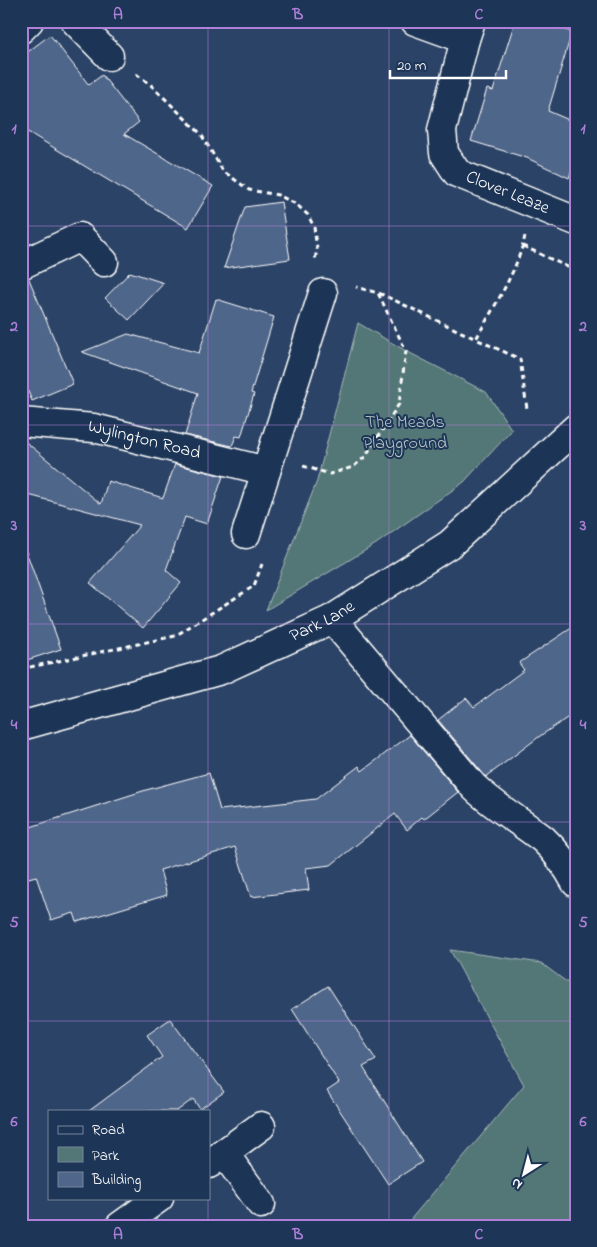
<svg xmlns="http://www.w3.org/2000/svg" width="597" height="1247" viewBox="0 0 597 1247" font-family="'Indie Flower',sans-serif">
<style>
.green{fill:#537676;stroke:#a9baba}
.building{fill:#50668b;stroke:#fff}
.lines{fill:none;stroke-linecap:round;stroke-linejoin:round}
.minor-casing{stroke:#fff;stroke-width:31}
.path{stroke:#fff;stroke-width:3;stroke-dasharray:5 4;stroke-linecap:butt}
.minor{stroke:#1d3557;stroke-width:28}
.grid{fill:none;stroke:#b080d9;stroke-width:1;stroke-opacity:0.55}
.labels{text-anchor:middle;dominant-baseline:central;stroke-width:4;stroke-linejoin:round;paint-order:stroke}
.street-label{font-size:18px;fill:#fff;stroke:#1d3557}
.park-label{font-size:18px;fill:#b2c1c1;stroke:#1d3557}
.neatline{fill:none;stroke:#b080d9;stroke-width:2}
.grid-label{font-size:16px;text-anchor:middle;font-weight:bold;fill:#b080d9}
</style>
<rect width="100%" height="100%" fill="#2b4366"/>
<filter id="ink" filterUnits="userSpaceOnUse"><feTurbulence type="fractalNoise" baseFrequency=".02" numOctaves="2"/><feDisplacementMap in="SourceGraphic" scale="10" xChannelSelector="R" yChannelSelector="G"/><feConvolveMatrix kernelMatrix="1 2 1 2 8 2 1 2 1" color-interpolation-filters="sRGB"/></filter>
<g filter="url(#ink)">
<!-- green -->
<path class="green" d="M 358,323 L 406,351 L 486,392 L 512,430 L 464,482 L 376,544 L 266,610 L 317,481 Z
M 450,950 L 541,963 L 576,989 L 576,1226 L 405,1226 L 524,1085 Z"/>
<!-- building -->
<path class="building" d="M 515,21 L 535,21 L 572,32 L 548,111 L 576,123 L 576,157 L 569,178 L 527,158 L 471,141 L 487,89 L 493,91 Z
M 50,35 L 89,85 L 102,75 L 139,122 L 124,134 L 213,186 L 188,228 L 21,128 L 21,57 Z
M 281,202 L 290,259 L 224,268 L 245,207 Z
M 130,272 L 164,283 L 129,320 L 105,298 Z
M 29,279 L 73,384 L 32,401 L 21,375 L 21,280 Z
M 216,299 L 274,317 L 251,393 L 254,394 L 241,437 L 236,436 L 232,446 L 185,435 L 198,393 L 82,352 L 128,334 L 199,353 Z
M 21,438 L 101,504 L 108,481 L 163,498 L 175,464 L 223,476 L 207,524 L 185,517 L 166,570 L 181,583 L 143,628 L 90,583 L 140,525 L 21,493 Z
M 21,551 L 26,551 L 61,649 L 21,662 Z
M 576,625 L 576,712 L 540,736 L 486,777 L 438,720 L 466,698 L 474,707 L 524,670 L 519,663 Z
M 410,735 L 458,792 L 424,819 L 422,817 L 407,830 L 395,814 L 331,865 L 306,868 L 309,890 L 251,897 L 235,847 L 160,870 L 167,895 L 77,922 L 74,913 L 51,920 L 36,876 L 21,880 L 21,830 L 146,790 L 209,773 L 220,810 L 316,799 L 359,766 L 362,771 Z
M 328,986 L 376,1060 L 363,1067 L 422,1162 L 388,1184 L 327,1091 L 339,1083 L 292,1009 Z
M 170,1019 L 224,1092 L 200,1109 L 193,1099 L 177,1111 L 89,1111 L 162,1057 L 147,1035 Z"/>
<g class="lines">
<defs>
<g id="minor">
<path d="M 75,21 L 109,56"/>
<path d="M 415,21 L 465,39"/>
<path id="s1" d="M 471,21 L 465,39 L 442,130 L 444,153 L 457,173 L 576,221"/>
<path d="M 21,29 L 29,21"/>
<path d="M 21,265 L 80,237 L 104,262"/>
<path id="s2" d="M 21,422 L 94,428 L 266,471"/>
<path d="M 246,534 L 323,293"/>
<path d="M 332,619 L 474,787 C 495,807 520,821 543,839 C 556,851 568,868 576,883"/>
<path id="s3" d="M 21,726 L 221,670 L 332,619 L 450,544 L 576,428"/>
<path d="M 224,1153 L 261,1204"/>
<path d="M 209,1164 L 261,1126"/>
<path d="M 120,1226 L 159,1198"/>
</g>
</defs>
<!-- minor casing -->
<use href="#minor" class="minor-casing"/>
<!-- path -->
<path class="path" d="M 136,74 L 150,84 L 201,134 L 223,171 L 249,190 L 278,195 L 296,204 L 308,215 L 314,227 L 317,249 L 315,260
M 525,236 C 517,272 494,306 476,339 L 520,359 L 527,409
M 523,246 L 576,271
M 379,293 L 476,339
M 303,466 L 330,474 L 353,467 L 365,457 L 399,404 L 406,351 L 378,293 L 356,287
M 21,669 L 175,636 L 254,586 L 262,564"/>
<!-- minor -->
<use href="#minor" class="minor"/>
</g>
</g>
<!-- grid -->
<path class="grid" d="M 208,21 L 208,1111M 389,21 L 389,1226M 21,226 L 576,226M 21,425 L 576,425M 21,624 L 576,624M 21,822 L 576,822M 21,1021 L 576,1021M 208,1198 L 208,1226"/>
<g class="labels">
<!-- street labels -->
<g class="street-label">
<text stroke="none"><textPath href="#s1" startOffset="214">Clover Leaze</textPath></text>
<text stroke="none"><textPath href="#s2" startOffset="125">Wylington Road</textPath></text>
<text stroke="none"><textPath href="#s3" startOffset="320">Park Lane</textPath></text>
</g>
<!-- park labels -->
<g class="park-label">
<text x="405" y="423">The Meads<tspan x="405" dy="21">Playground</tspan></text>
</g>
</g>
<!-- margin -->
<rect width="597" height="1247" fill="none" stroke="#1d3557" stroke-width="55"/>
<!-- legend -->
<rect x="48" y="1110" width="162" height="90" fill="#1d3557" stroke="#77869a"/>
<rect x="58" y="1126" width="25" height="8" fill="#1d3557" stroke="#77869a"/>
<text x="92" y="1134" font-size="15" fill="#ffffff">Road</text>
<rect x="58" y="1147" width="25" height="15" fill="#537676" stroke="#77869a"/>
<text x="92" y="1160" font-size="15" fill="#ffffff">Park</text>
<rect x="58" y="1172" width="25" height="15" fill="#50668b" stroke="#77869a"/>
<text x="92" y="1184" font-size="15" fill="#ffffff">Building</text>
<!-- north arrow -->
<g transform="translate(524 1174) rotate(216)" stroke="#1d3557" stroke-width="4" paint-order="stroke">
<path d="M0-4L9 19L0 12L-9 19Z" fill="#ffffff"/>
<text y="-8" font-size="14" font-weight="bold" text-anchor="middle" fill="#ffffff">N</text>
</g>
<!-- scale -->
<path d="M390 70v8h116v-8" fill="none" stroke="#ffffff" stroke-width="2.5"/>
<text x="397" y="70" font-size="15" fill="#ffffff" stroke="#1d3557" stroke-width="4" paint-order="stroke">20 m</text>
<rect x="28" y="28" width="542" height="1192" class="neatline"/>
<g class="grid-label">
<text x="118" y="19">A</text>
<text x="298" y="19">B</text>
<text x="479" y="19">C</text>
<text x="14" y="133">1</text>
<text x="583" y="133">1</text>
<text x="14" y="331">2</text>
<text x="583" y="331">2</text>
<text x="14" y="530">3</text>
<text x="583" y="530">3</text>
<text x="14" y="729">4</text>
<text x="583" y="729">4</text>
<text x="14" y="927">5</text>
<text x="583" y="927">5</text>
<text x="14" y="1126">6</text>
<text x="583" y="1126">6</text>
<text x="118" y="1239">A</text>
<text x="298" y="1239">B</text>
<text x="479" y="1239">C</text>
</g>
</svg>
